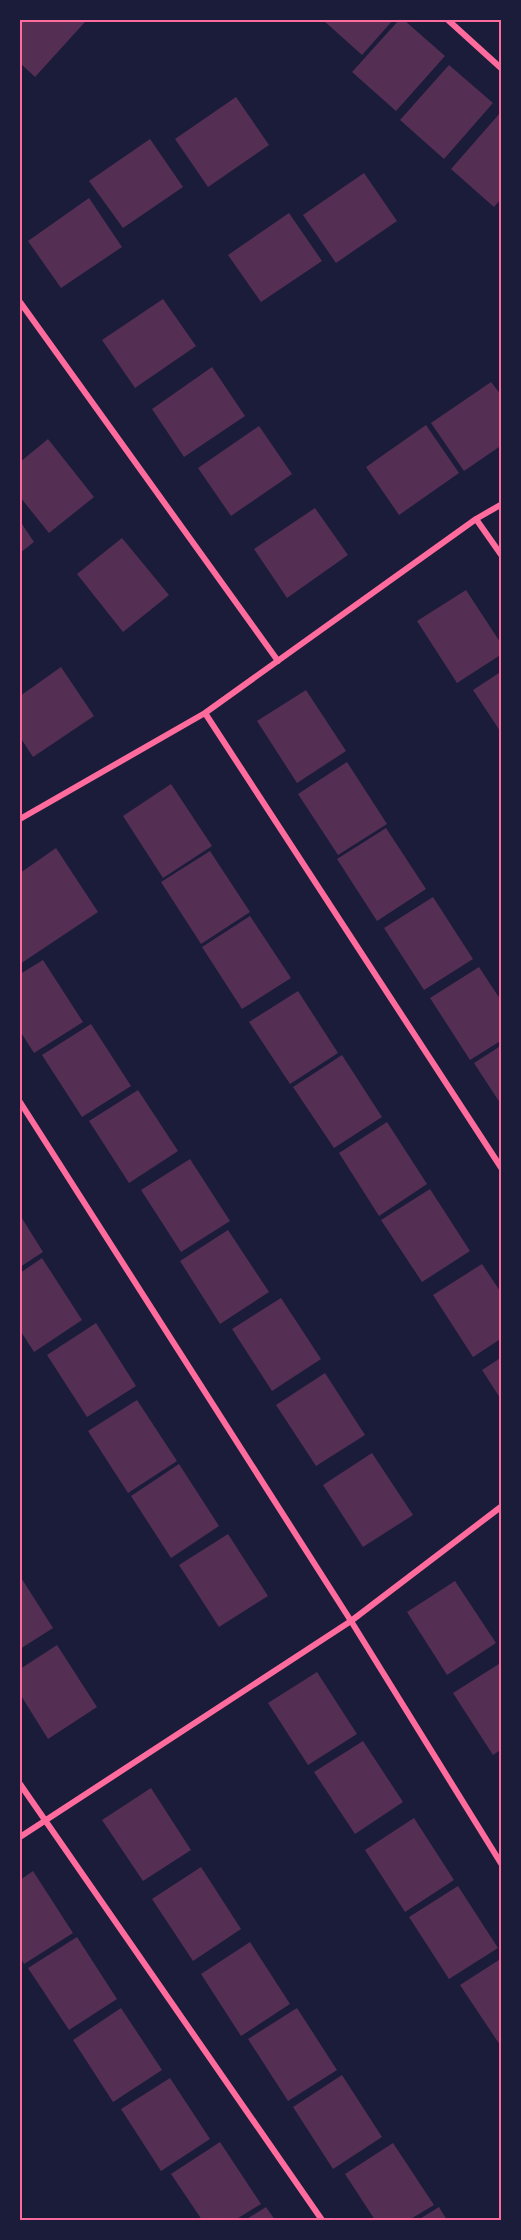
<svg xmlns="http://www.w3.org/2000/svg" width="521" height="2240" viewBox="0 0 521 2240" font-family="Helvetica,sans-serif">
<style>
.building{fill:#542f53}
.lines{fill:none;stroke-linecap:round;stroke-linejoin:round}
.minor{stroke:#ff6b9d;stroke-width:6}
.neatline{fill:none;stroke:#ff6b9d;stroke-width:2}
</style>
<rect width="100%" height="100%" fill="#1b1b3a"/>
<!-- building -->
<path class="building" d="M 20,20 L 82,20 L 85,22 L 35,77 L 20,63 Z
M 323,20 L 393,20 L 362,55 Z
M 399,20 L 404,20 L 445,56 L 396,111 L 352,72 Z
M 449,65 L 493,103 L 444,159 L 400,120 Z
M 236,97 L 269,145 L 208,187 L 175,139 Z
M 500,113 L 502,115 L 502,198 L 494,207 L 451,169 Z
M 150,139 L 183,187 L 123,228 L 89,181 Z
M 364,173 L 397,221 L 336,263 L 303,215 Z
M 89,198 L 122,247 L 61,288 L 28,241 Z
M 289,213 L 322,261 L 261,302 L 228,255 Z
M 163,299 L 196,346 L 135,388 L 102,340 Z
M 212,367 L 245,416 L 184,457 L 152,409 Z
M 491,382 L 502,396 L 502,445 L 464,471 L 431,423 Z
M 426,425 L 459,473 L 399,515 L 366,467 Z
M 259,426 L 292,474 L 231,516 L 198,468 Z
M 48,439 L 94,497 L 49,533 L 20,497 L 20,462 Z
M 315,508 L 348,555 L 287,598 L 254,549 Z
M 20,521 L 34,542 L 20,553 Z
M 122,538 L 169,595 L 123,632 L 77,574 Z
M 466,590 L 502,645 L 502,654 L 457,683 L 417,621 Z
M 61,667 L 94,716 L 33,757 L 20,737 L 20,696 Z
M 502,671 L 502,734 L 473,690 Z
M 306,690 L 346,751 L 297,783 L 257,721 Z
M 347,762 L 387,824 L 338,855 L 298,794 Z
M 171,784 L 212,846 L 163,878 L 123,816 Z
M 386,828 L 426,889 L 377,921 L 337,859 Z
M 56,848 L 98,912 L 20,964 L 20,873 Z
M 210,851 L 250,912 L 201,944 L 161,882 Z
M 433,897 L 473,959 L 424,990 L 384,928 Z
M 250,916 L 291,978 L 242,1009 L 202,947 Z
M 43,960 L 83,1022 L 34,1053 L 20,1031 L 20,974 Z
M 479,967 L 502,1002 L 502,1040 L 470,1060 L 430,998 Z
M 298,991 L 338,1053 L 290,1084 L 249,1022 Z
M 91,1024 L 131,1086 L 82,1117 L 42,1055 Z
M 502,1045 L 502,1106 L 474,1063 Z
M 342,1055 L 382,1117 L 334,1148 L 293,1087 Z
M 138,1090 L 178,1151 L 129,1183 L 89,1121 Z
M 387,1122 L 427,1184 L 379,1216 L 339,1153 Z
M 190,1159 L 230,1221 L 181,1252 L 141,1190 Z
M 430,1189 L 470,1251 L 422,1282 L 381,1220 Z
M 20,1215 L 43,1252 L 20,1267 Z
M 228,1230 L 269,1292 L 220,1324 L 180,1261 Z
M 42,1258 L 82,1320 L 34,1352 L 20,1330 L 20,1273 Z
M 482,1264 L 502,1294 L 502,1338 L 473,1357 L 433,1295 Z
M 281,1298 L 321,1359 L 272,1391 L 232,1329 Z
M 96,1323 L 136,1386 L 87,1417 L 47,1355 Z
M 502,1357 L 502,1401 L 482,1370 Z
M 325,1373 L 365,1435 L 316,1466 L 276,1405 Z
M 137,1400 L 177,1461 L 128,1493 L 88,1431 Z
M 372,1453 L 413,1515 L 363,1547 L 323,1485 Z
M 179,1464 L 219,1526 L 171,1558 L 131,1496 Z
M 228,1534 L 268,1596 L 219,1627 L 179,1565 Z
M 20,1576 L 53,1628 L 20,1649 Z
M 455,1581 L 496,1643 L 447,1675 L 407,1612 Z
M 57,1645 L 97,1707 L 48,1739 L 20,1694 L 20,1669 Z
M 502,1662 L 502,1749 L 493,1755 L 453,1693 Z
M 317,1672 L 357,1734 L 308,1765 L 268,1703 Z
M 363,1741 L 403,1802 L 355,1834 L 314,1772 Z
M 151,1788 L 191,1850 L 143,1881 L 102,1820 Z
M 414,1818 L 454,1880 L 405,1912 L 365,1850 Z
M 201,1867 L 241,1929 L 193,1961 L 152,1899 Z
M 33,1871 L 73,1933 L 24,1964 L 20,1957 L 20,1880 Z
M 458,1886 L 498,1948 L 449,1979 L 409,1917 Z
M 77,1937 L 117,1999 L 69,2030 L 28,1968 Z
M 250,1942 L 290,2004 L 241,2036 L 201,1974 Z
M 502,1958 L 502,2048 L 460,1985 Z
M 121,2008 L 162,2070 L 113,2102 L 73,2040 Z
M 297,2008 L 337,2070 L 288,2101 L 248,2039 Z
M 342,2075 L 382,2137 L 333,2169 L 293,2107 Z
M 170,2078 L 210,2139 L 161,2171 L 121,2109 Z
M 220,2142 L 261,2204 L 235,2220 L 202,2220 L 171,2174 Z
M 393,2143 L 434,2205 L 409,2220 L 375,2220 L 345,2174 Z
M 266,2207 L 275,2220 L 245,2220 Z
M 439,2207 L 447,2220 L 418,2220 Z"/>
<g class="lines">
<!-- minor -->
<path class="minor" d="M 448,20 L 502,69
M 20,302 L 278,661
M 476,519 L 502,556
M 205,713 L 502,1169
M 20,819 L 205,713 L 476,519 L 502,504
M 20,1102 L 351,1621 L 502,1865
M 20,1784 L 322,2220
M 20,1837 L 351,1621 L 502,1506"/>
</g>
<!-- border -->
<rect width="521" height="2240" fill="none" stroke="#1b1b3a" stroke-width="42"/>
<rect x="21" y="21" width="479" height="2198" class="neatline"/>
</svg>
